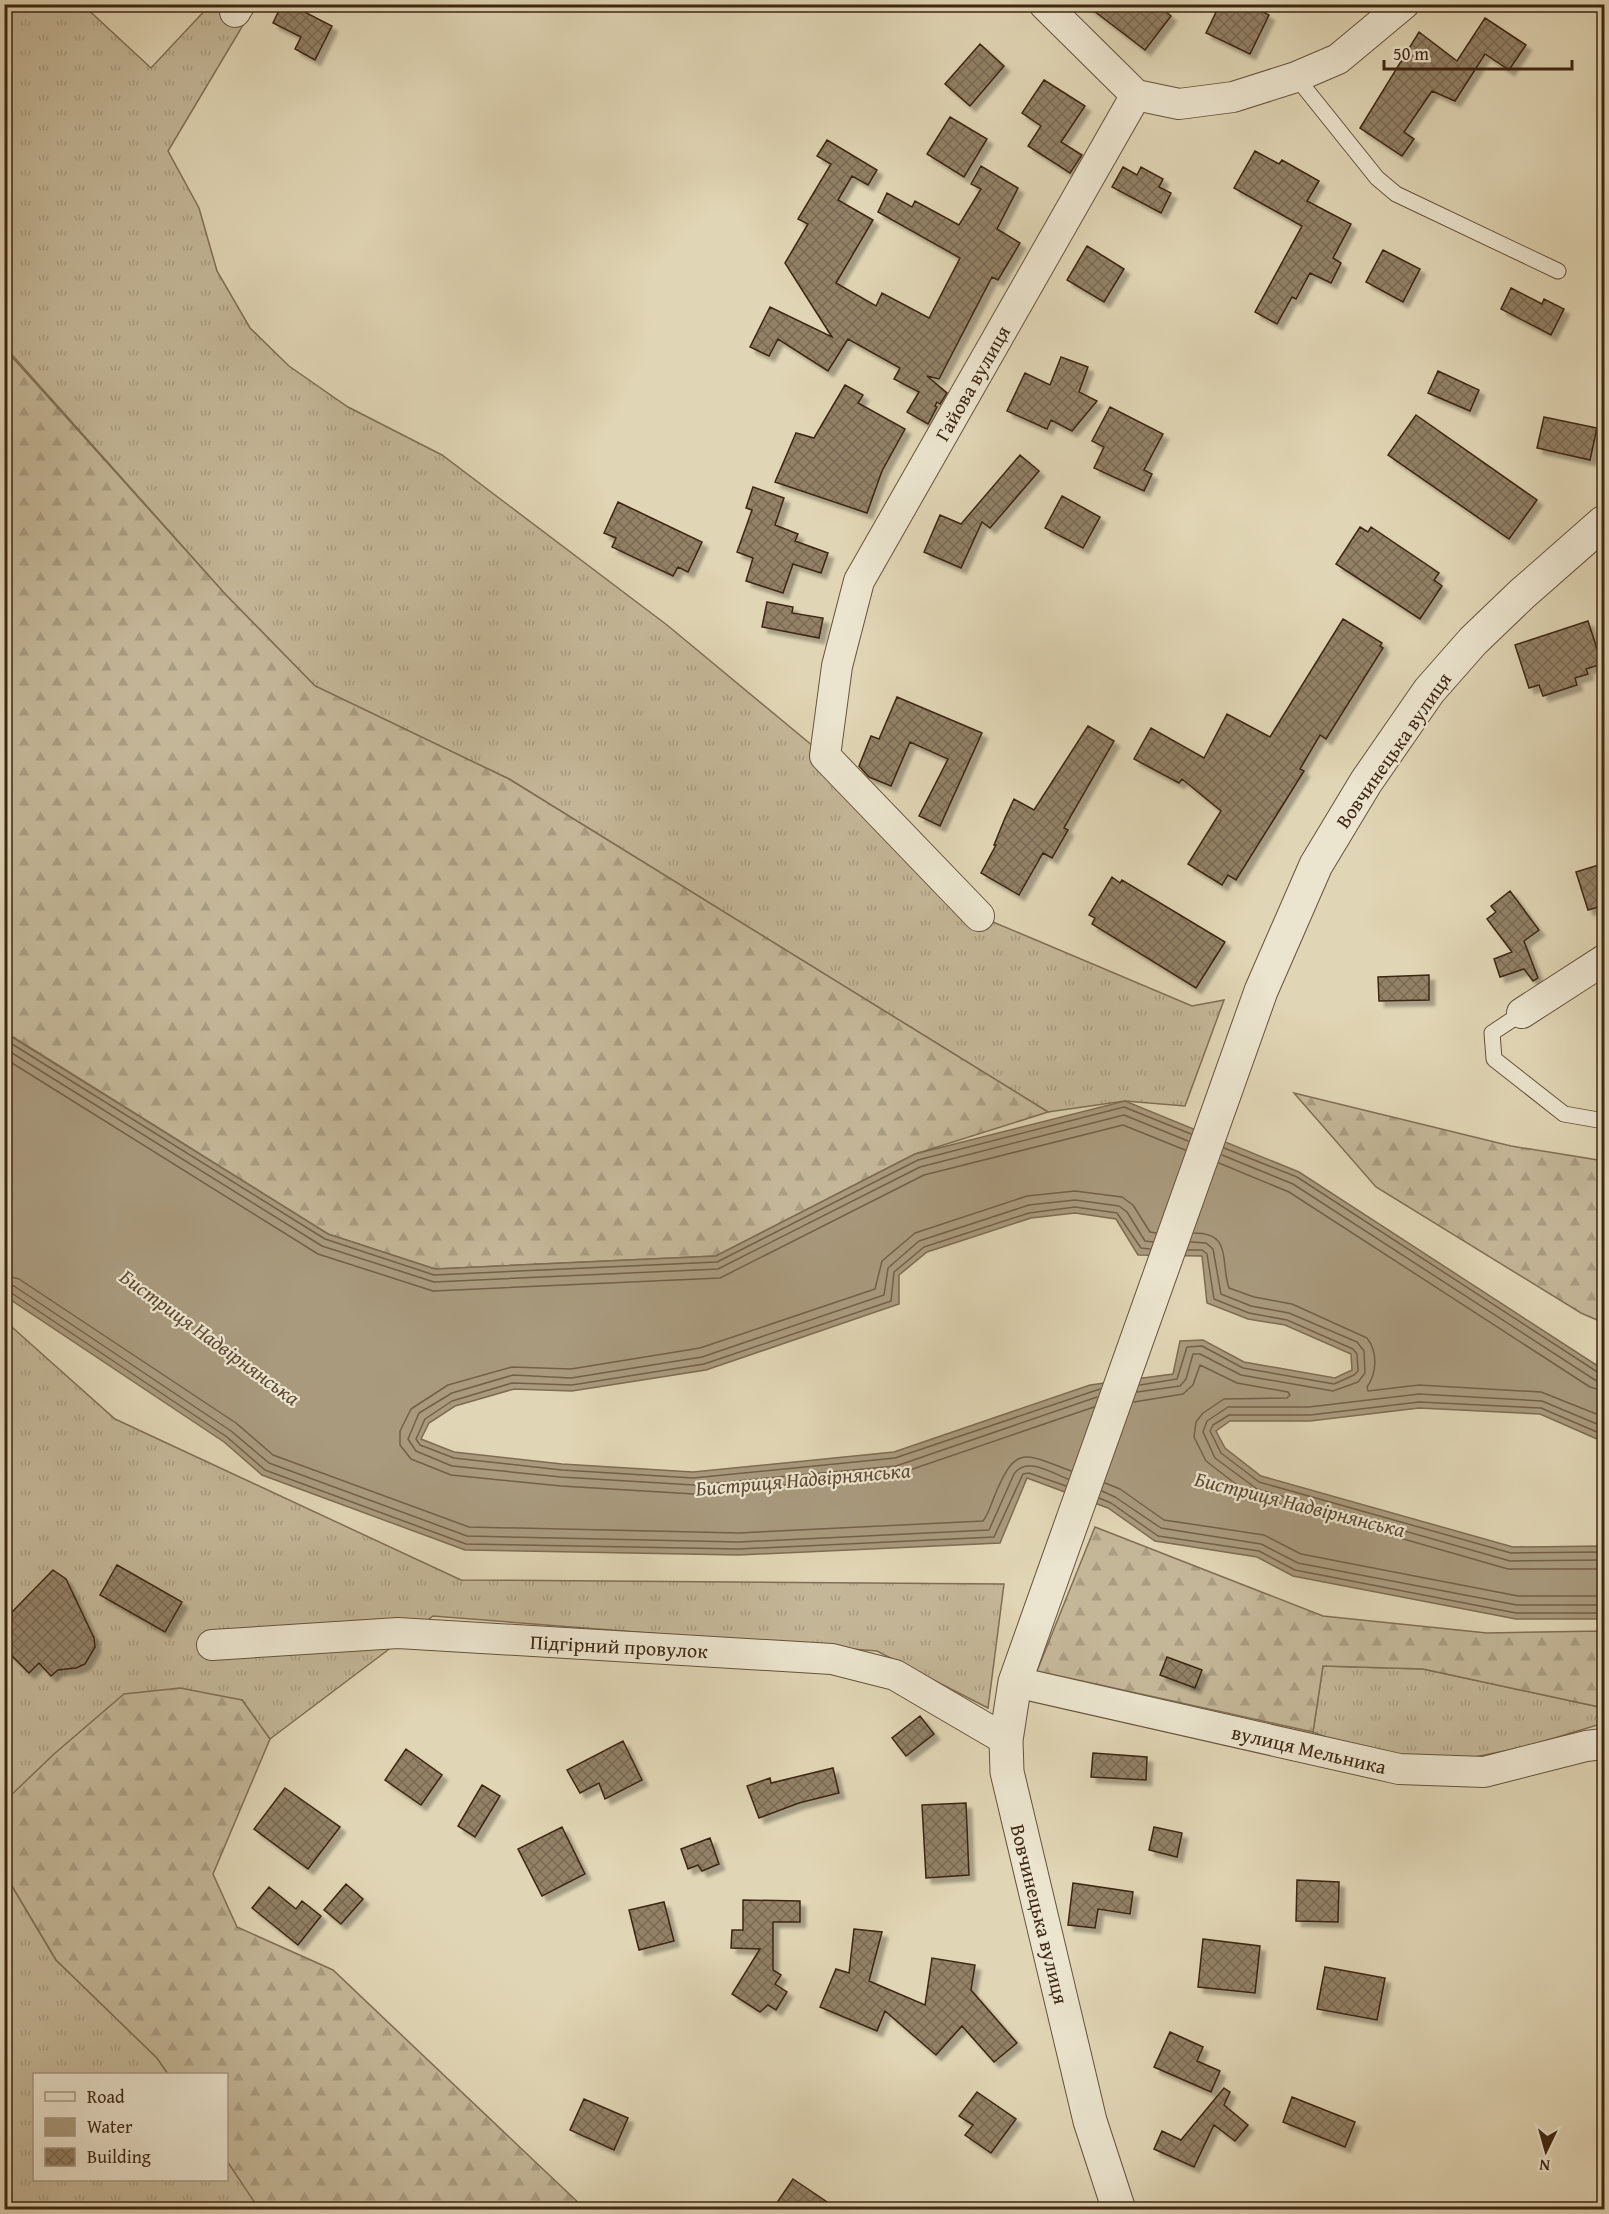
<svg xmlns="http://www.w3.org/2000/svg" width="1609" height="2214" viewBox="0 0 1609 2214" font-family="'Gentium Book Plus',serif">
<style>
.grass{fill:url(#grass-tufts);stroke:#816e55;stroke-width:1.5}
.forest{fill:url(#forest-firs);stroke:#816e55;stroke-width:1.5}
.water{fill:#a99a7d;stroke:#7e6c52;stroke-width:1.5;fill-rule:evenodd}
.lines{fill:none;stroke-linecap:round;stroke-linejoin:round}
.shore{stroke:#746048;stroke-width:1.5}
.building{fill:url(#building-cross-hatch);stroke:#3e2612;stroke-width:1.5;filter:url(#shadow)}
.service-casing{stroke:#66523a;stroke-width:17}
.minor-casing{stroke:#66523a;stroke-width:32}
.tertiary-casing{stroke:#66523a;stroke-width:35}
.service{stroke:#ebe4ce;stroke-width:15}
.minor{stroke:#ebe4ce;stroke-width:30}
.tertiary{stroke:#ebe4ce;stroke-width:33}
.labels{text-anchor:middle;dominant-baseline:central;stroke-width:4.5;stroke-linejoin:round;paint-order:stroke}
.street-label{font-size:20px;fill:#3e2612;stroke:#ebe4ce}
.water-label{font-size:21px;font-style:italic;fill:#5e4932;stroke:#ebe4ce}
</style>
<defs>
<pattern id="grass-tufts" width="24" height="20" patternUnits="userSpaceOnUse" patternTransform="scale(1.5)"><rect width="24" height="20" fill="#c4b798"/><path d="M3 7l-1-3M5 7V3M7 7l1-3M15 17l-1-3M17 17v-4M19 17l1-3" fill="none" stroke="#a99d82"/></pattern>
<pattern id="forest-firs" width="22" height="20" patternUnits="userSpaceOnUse" patternTransform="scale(1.5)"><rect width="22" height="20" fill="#c4b798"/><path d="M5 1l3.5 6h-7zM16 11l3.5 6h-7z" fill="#a99d82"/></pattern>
<pattern id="building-cross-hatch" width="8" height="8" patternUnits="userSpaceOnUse" patternTransform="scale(1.5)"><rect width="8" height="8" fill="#928166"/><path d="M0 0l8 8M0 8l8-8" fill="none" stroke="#796953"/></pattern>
<filter id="shadow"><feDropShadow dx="5.5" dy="5.5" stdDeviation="1.5" flood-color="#0004"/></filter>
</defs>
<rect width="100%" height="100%" fill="#e0d5b4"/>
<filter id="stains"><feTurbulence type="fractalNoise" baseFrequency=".00333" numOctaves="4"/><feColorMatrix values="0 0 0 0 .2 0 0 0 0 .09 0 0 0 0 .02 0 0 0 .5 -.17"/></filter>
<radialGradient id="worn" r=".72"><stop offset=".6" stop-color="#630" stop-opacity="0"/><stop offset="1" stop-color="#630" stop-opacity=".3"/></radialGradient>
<!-- grass -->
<path class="grass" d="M 4,5 L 83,5 L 151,68 L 210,5 L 255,5 L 168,151 L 199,208 L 217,271 L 250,328 L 289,366 L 348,407 L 442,455 L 667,625 L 825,756 L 979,916 L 1192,1006 L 1224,1000 L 1185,1106 L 1125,1101 L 1048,1112 L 509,779 L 315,686 L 226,595 L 5,347 Z
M 4,1320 L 115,1419 L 461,1580 L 1004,1584 L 988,1708 L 877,1651 L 433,1616 L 270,1739 L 242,1700 L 5,1802 Z
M 1323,1666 L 1423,1669 L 1604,1708 L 1604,1723 L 1525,1747 L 1449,1762 L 1366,1754 L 1313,1732 Z
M 4,1867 L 6,1876 L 56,1960 L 157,2058 L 168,2074 L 34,2074 L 34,2180 L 226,2180 L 227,2159 L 261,2209 L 5,2209 Z"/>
<!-- forest -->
<path class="forest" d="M 4,348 L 226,595 L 315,686 L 509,779 L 1048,1112 L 915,1154 L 716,1256 L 435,1269 L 328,1234 L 5,1032 Z
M 1294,1093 L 1511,1146 L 1604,1161 L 1604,1323 L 1581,1313 L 1376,1187 Z
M 1095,1527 L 1323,1616 L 1487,1633 L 1604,1631 L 1604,1708 L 1423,1669 L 1323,1666 L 1313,1732 L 1037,1671 Z
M 180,1688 L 242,1700 L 270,1739 L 213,1874 L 237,1927 L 333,1970 L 585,2209 L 259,2209 L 227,2161 L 226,2074 L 168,2074 L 157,2058 L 56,1960 L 6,1876 L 5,1801 L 54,1754 L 124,1694 Z"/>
<!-- water -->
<path class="water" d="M 4,1032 L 328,1234 L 435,1269 L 716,1256 L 915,1154 L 1125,1101 L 1299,1172 L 1604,1370 L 1604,1442 L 1540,1414 L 1419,1408 L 1310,1421 L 1230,1421 L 1216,1431 L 1225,1448 L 1261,1476 L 1513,1547 L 1604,1546 L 1604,1619 L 1516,1619 L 1293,1576 L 1257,1557 L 1155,1541 L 1108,1508 L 1027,1478 L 1000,1543 L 739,1555 L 465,1550 L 262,1475 L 224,1442 L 5,1296 ZM 1075,1213 L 1116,1219 L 1138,1255 L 1202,1256 L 1207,1303 L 1248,1319 L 1285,1325 L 1351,1354 L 1352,1370 L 1335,1378 L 1244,1362 L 1203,1340 L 1180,1341 L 1173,1374 L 1090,1385 L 894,1452 L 693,1472 L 562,1464 L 454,1452 L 421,1439 L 429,1423 L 455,1406 L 514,1389 L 572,1391 L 706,1370 L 899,1304 L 899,1275 L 927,1252 L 1031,1218 Z"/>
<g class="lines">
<!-- shore -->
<path class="shore" d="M 4,1039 L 325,1239 L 434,1275 L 717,1262 L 918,1160 L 1124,1107 L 1191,1134
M 4,1048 L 322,1246 L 434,1282 L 718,1269 L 920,1167 L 1124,1115 L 1188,1141
M 4,1058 L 318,1254 L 433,1291 L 720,1278 L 924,1175 L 1123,1125 L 1185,1150
M 1224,1148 L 1297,1177 L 1599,1373 L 1604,1375
M 1222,1155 L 1293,1184 L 1595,1380 L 1604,1382
M 1219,1163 L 1289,1192 L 1590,1387 L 1604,1391
M 1194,1233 C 1233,1233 1220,1262 1229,1288 L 1254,1297 L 1292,1304 L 1367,1338 C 1378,1352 1377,1373 1367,1387 L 1368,1391 L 1419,1385 L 1541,1392 L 1604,1417
M 4,1275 L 19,1279 L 236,1423 L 273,1455 L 469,1527 L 739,1533 L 983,1521 C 988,1515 991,1505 994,1497 C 1016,1444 1023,1453 1071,1471
M 4,1284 L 14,1286 L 231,1431 L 269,1463 L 467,1536 L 739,1542 L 989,1530 L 1014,1474 C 1026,1456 1052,1473 1068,1479
M 4,1291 L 10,1292 L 227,1437 L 265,1470 L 466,1544 L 739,1549 L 994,1537 L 1023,1474 L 1029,1473 L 1066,1486
M 1140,1385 L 1177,1379 L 1187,1347 L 1202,1346 L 1243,1368 L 1334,1384 L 1354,1375 L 1358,1371 L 1357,1354 L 1353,1349 L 1287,1320 L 1249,1313 L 1214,1299 L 1207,1254 L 1202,1250 L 1188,1250
M 1100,1389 L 895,1458 L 693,1478 L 562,1470 L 454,1458 L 420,1445 L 416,1439 L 425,1419 L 452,1401 L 512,1383 L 572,1385 L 704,1364 L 891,1301 L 894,1272 L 924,1247 L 1029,1213 L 1075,1207 L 1117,1213 L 1141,1248 L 1150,1249
M 1137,1392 L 1180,1386 L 1186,1379 L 1193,1354 L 1200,1354 L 1241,1375 L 1333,1391 L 1358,1382 L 1365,1373 L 1364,1351 L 1357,1342 L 1289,1313 L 1251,1306 L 1221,1294 L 1213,1249 L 1206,1243 L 1191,1242
M 1097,1397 L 896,1466 L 694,1485 L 561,1477 L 452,1466 L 416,1451 L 408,1439 L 419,1413 L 452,1393 L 513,1375 L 571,1378 L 702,1357 L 884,1295 L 888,1268 L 919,1241 L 1029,1205 L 1075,1200 L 1119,1206 L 1127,1212 L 1145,1241 L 1153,1242
M 1134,1402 L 1183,1394 L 1193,1385 L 1200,1365 L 1237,1383 L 1288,1392 L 1290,1395 L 1287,1398 L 1224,1399 L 1203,1413 L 1196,1422 L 1194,1437 L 1206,1461 L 1250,1495 L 1508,1569 L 1604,1569
M 1094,1407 L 898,1474 L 694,1494 L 561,1486 L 451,1475 L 411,1459 L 400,1445 L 400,1431 L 411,1409 L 448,1385 L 512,1367 L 571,1369 L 700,1348 L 875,1289 L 882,1261 L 915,1233 L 1027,1196 L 1075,1191 L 1122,1197 L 1133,1205 L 1150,1232 L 1156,1233
M 1604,1427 L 1542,1401 L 1419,1394 L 1309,1407 L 1228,1407 L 1207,1421 L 1203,1432 L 1215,1458 L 1257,1489 L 1510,1561 L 1604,1560
M 1604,1435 L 1541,1408 L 1419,1402 L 1310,1415 L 1229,1415 L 1213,1425 L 1210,1431 L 1221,1453 L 1259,1482 L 1511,1553 L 1604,1552
M 1105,1483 L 1120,1489 L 1164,1520 L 1264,1535 L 1301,1554 L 1518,1596 L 1604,1596
M 1102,1491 L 1115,1497 L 1161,1528 L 1261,1544 L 1298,1563 L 1517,1605 L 1604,1605
M 1099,1498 L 1111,1503 L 1158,1536 L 1259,1551 L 1295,1570 L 1516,1613 L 1604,1613"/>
</g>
<!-- building -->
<path class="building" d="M 282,4 L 289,4 L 332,26 L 315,60 L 295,49 L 301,37 L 273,23 Z
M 1085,4 L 1157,4 L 1171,16 L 1145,50 Z
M 1220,4 L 1248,4 L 1269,15 L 1250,54 L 1206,33 Z
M 1485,18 L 1526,45 L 1509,70 L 1485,54 L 1455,101 L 1432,91 L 1404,132 L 1414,139 L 1402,156 L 1360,128 L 1419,32 L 1457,61 Z
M 980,44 L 1004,66 L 970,106 L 945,84 Z
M 1044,80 L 1085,106 L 1061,142 L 1082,155 L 1070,173 L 1028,146 L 1041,126 L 1022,113 Z
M 950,117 L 987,139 L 964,177 L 927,154 Z
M 827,140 L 877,170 L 868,185 L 852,176 L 838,200 L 873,220 L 836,283 L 876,306 L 882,293 L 929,318 L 960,258 L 878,212 L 887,193 L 912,207 L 915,201 L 959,225 L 981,189 L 971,184 L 981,166 L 1018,188 L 997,229 L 1020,243 L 998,280 L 992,277 L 939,379 L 927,376 L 947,393 L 940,404 L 937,402 L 935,406 L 937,407 L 928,424 L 907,412 L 919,392 L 894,379 L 900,368 L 848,339 L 828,371 L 778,339 L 769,356 L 750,347 L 770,307 L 832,337 L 785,263 L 808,224 L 798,219 L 831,164 L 817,156 Z
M 1255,151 L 1279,164 L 1282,160 L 1319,181 L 1307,201 L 1351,224 L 1333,258 L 1341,263 L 1331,283 L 1310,273 L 1296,299 L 1292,297 L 1277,324 L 1255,312 L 1302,226 L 1234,188 Z
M 1123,167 L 1137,175 L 1141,167 L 1163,179 L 1159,187 L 1171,193 L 1161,213 L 1112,187 Z
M 1087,246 L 1124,269 L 1104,302 L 1067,280 Z
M 1383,250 L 1420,269 L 1403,302 L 1366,282 Z
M 1511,288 L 1542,304 L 1544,299 L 1564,309 L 1551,335 L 1501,309 Z
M 1061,357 L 1088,367 L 1079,392 L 1097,401 L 1072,431 L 1051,420 L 1047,429 L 1007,411 L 1025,373 L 1050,385 Z
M 1438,371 L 1479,390 L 1470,411 L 1428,393 Z
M 845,385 L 863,395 L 858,403 L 905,429 L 882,471 L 867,513 L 775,482 L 796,433 L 814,438 Z
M 1110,407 L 1163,434 L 1144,470 L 1152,474 L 1144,491 L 1094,468 L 1104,447 L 1092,441 Z
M 1416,415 L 1537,500 L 1509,539 L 1388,455 Z
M 1544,417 L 1597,428 L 1590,460 L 1537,448 Z
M 1020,455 L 1039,471 L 990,528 L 982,522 L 961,568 L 924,552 L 940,515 L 961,524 Z
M 753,487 L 784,498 L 775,525 L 798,534 L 795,541 L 828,553 L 821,573 L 793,564 L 783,593 L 746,581 L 753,558 L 737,552 L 752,510 L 746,508 Z
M 1062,496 L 1100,517 L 1083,548 L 1045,528 Z
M 618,502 L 702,542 L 688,572 L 678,567 L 673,576 L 612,547 L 616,538 L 604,533 Z
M 1360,527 L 1368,532 L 1371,527 L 1439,573 L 1434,580 L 1442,586 L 1420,619 L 1336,564 Z
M 767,602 L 793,607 L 792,613 L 823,618 L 819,638 L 762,627 Z
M 1343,619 L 1382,643 L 1380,646 L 1383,648 L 1326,739 L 1320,735 L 1300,769 L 1304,771 L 1236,880 L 1228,875 L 1222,885 L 1188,864 L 1221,811 L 1182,779 L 1179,783 L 1134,759 L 1151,728 L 1204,758 L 1227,714 L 1270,737 Z
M 1588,621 L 1602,664 L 1586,669 L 1588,674 L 1575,678 L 1577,685 L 1543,696 L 1539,685 L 1529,688 L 1515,645 Z
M 897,697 L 982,733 L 940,826 L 919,816 L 948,759 L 910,742 L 891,786 L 869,777 L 859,766 L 871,736 L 879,739 Z
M 1088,726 L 1114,741 L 1064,828 L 1068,830 L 1052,858 L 1043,853 L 1019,895 L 981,873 L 996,845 L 994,845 L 1005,818 L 1014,799 L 1034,810 Z
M 1605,863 L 1605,905 L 1588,910 L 1576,872 Z
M 1112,877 L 1120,883 L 1122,880 L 1225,942 L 1196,988 L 1092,924 L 1095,918 L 1089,915 Z
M 1510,891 L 1539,930 L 1524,941 L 1538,978 L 1533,981 L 1524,969 L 1500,977 L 1494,959 L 1512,952 L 1487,919 L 1496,912 L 1491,906 Z
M 1429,975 L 1429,1000 L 1379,1001 L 1378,977 Z
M 117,1565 L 182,1602 L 165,1632 L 100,1595 Z
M 53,1570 L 66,1579 L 94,1638 L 95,1647 L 85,1664 L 76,1668 L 58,1670 L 51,1676 L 39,1663 L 29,1673 L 5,1649 L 10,1644 L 12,1612 Z
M 1167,1657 L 1202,1670 L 1195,1688 L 1160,1675 Z
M 920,1716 L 934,1734 L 906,1756 L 892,1738 Z
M 623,1741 L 642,1780 L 605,1799 L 599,1783 L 580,1793 L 567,1770 Z
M 406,1749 L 442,1775 L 421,1805 L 385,1780 Z
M 1093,1753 L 1147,1757 L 1146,1780 L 1091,1777 Z
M 833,1768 L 839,1793 L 799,1803 L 759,1818 L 747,1786 L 770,1778 L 771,1783 Z
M 482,1785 L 500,1796 L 475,1837 L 458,1826 Z
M 285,1788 L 340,1827 L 308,1869 L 254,1829 Z
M 966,1803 L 969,1875 L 926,1878 L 922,1805 Z
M 562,1827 L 585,1874 L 542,1896 L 518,1849 Z
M 1154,1827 L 1182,1833 L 1177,1857 L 1149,1850 Z
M 710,1838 L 719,1864 L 702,1871 L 698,1865 L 688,1869 L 681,1849 Z
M 1297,1880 L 1339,1882 L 1338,1922 L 1296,1921 Z
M 1073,1883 L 1133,1892 L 1130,1914 L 1098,1909 L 1095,1928 L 1068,1925 Z
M 346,1884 L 363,1899 L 341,1924 L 324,1910 Z
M 269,1887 L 296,1909 L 302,1901 L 321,1916 L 298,1945 L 252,1908 Z
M 743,1900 L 800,1901 L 800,1922 L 773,1922 L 773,1970 L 781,1975 L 775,1984 L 787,1992 L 776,2010 L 768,2005 L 760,2012 L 732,1994 L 760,1949 L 731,1948 L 732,1930 L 743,1930 Z
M 664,1902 L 674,1941 L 639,1950 L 629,1910 Z
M 854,1929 L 882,1932 L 869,1981 L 925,2005 L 932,1958 L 975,1965 L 971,1990 L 1017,2043 L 994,2062 L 962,2026 L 936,2055 L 885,2011 L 877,2031 L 820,2007 L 836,1969 L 849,1973 Z
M 1203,1939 L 1260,1946 L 1255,1993 L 1198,1987 Z
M 1325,1967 L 1385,1978 L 1377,2020 L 1317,2009 Z
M 1170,2032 L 1203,2047 L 1197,2061 L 1220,2071 L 1211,2092 L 1154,2067 Z
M 1224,2088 L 1230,2092 L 1224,2105 L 1248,2125 L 1235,2141 L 1214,2125 L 1194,2167 L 1154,2149 L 1162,2131 L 1181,2140 Z
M 977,2092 L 1016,2119 L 991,2153 L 965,2135 L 973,2125 L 959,2116 Z
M 1292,2097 L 1355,2122 L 1345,2147 L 1283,2122 Z
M 584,2099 L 628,2118 L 614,2150 L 570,2130 Z
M 793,2179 L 839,2210 L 772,2210 Z"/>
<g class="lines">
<defs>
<path id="service" d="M 1296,77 L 1377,178 L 1396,194 L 1558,271
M 1522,1013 L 1492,1033 L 1494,1059 L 1564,1114 L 1604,1121"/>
<path id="minor" d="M 1044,4 L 1136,95
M 235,12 L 240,4
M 979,916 L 825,756 L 837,666 L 859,581 L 1136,95 L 1179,104 L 1233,97 L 1296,77 L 1338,59 L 1404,4
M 1522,1013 L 1604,960
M 212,1645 L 398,1633 L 832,1659 L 895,1675 L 1006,1740
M 1015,1682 L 1399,1769 L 1484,1772 L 1586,1746 L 1604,1744"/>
<path id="tertiary" d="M 1119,2210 L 1090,2121 L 1007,1772 L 1006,1740 L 1015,1682 L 1261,991 L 1316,865 L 1366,782 L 1429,691 L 1473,641 L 1522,594 L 1604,522"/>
</defs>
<!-- service casing -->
<use href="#service" class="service-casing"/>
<!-- minor casing -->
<use href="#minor" class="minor-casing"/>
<!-- tertiary casing -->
<use href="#tertiary" class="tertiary-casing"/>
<!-- service -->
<use href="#service" class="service"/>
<!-- minor -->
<use href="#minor" class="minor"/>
<!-- tertiary -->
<use href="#tertiary" class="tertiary"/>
</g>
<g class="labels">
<!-- street labels -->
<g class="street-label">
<text transform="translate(972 383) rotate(-60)">Гайова вулиця</text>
<text transform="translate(1393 750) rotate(-55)">Вовчинецька вулиця</text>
<text transform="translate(619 1646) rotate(3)">Підгірний провулок</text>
<text transform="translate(1309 1749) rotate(13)">вулиця Мельника</text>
<text transform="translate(1040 1914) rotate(76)">Вовчинецька вулиця</text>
</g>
<!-- water labels -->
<g class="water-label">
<text transform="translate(210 1337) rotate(36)">Бистриця Надвірнянська</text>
<text transform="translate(803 1479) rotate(-5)">Бистриця Надвірнянська</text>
<text transform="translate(1300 1504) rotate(14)">Бистриця Надвірнянська</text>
</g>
</g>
<!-- margin -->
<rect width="1609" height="2214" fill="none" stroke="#e0d5b4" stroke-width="24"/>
<rect x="6" y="6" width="1597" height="2202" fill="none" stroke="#3e2612" stroke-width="3"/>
<rect x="12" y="12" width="1585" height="2190" fill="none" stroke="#3e2612" stroke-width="1.5"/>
<!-- legend -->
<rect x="33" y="2073" width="195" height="108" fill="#ebe4ce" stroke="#a69883" stroke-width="1.5"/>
<rect x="45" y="2092" width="30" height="9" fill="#ebe4ce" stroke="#a69883" stroke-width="1.5"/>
<text x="87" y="2103" font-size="18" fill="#3e2612">Road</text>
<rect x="45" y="2118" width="30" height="18" fill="#a99a7d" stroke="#a69883" stroke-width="1.5"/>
<text x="87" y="2133" font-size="18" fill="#3e2612">Water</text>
<rect x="45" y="2148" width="30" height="18" fill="url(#building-cross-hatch)" stroke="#a69883" stroke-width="1.5"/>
<text x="87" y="2163" font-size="18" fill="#3e2612">Building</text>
<!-- north arrow -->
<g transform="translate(1546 2151) rotate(185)" stroke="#ebe4ce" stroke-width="4.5" paint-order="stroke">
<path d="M0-4.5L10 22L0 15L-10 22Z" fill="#3e2612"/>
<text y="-9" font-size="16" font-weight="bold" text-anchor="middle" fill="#3e2612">N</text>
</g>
<!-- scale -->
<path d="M1384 60v9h188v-9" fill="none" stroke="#3e2612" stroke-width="3"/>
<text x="1393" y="60" font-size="18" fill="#3e2612" stroke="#ebe4ce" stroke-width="4.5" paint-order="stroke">50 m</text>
<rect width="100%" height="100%" filter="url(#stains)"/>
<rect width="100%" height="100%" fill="url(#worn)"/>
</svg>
